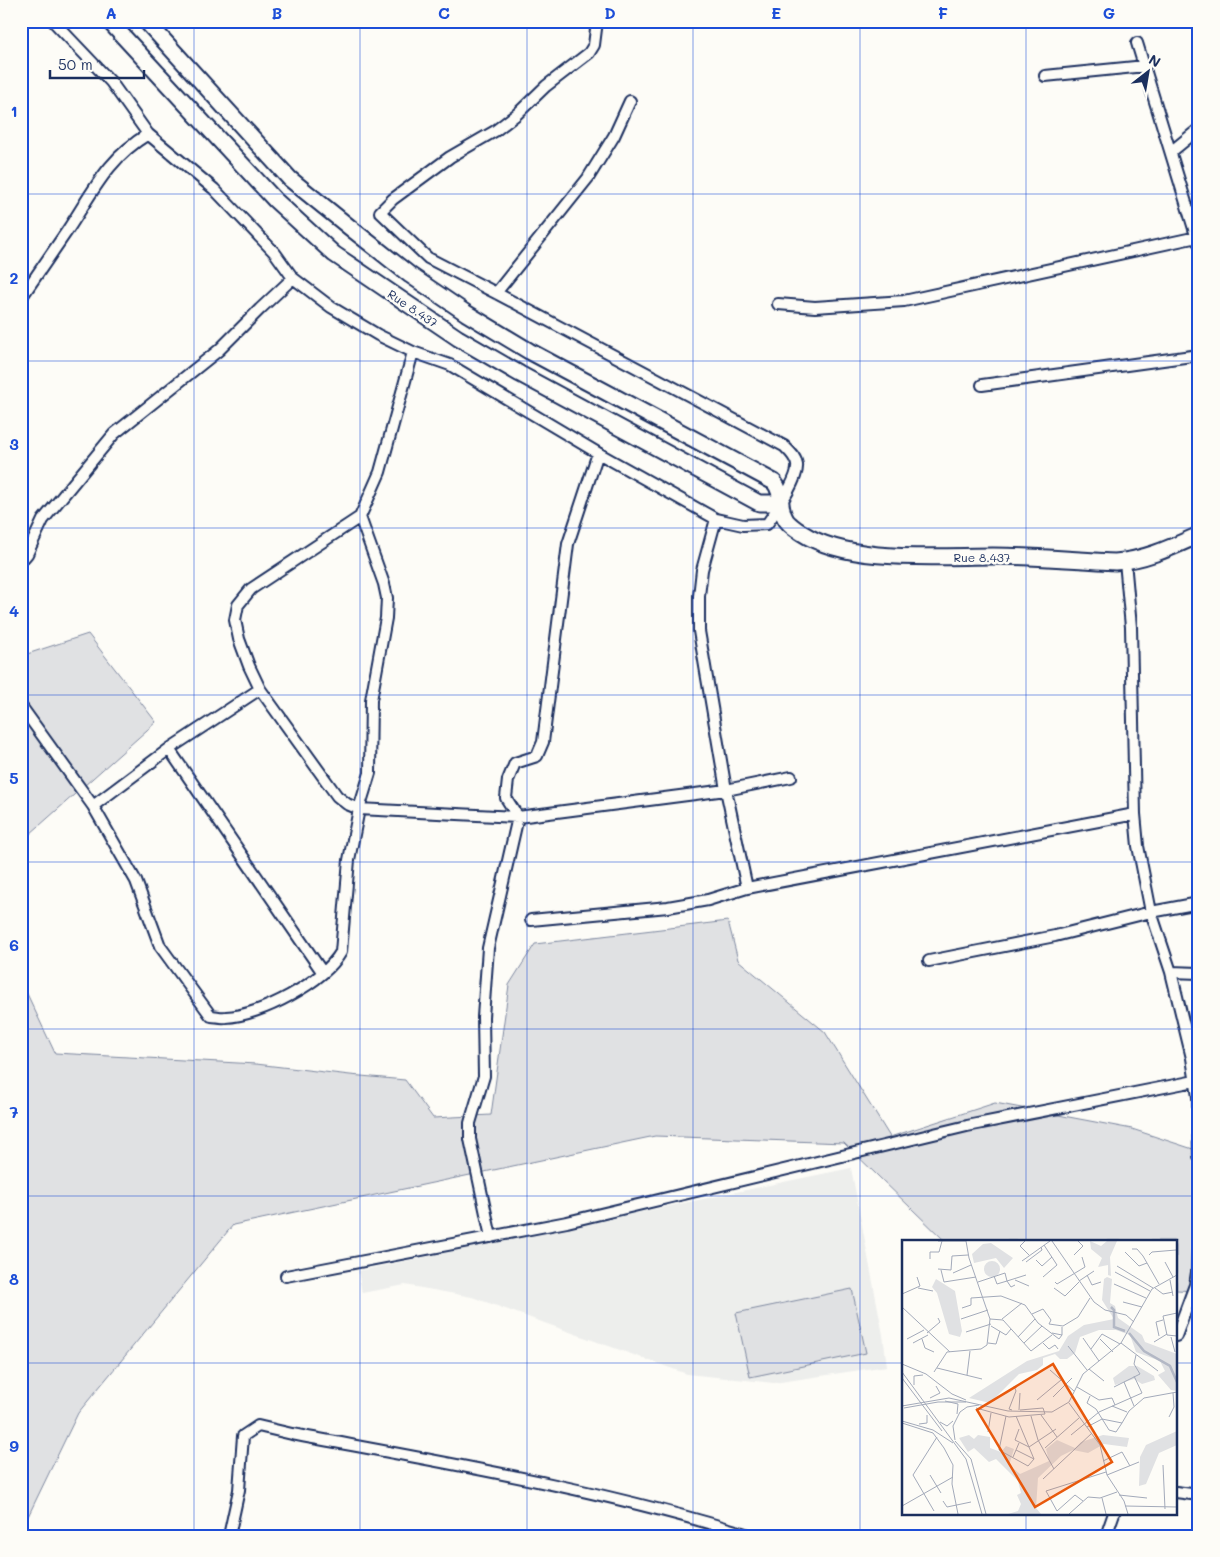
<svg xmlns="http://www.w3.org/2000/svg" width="1220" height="1557" viewBox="0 0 1220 1557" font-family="Mali,sans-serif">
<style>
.built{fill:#edeeec}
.green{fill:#e0e1e3;stroke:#7e88a0}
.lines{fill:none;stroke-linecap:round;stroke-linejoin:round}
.minor-casing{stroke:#1b2f5e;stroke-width:14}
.secondary-casing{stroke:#1b2f5e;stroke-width:19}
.minor{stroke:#fdfcf7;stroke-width:10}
.secondary{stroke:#fdfcf7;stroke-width:15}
.grid{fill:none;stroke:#1d4ed8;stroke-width:1;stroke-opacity:0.55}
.labels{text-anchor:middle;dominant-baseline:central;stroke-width:5;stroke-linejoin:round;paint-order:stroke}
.street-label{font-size:12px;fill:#1b2f5e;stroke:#fdfcf7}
.inset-river{fill:none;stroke:#b3b8c5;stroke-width:2.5}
.inset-road{fill:none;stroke:#a3aaba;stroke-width:1}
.view{fill:#e8590c;fill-opacity:0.15;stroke:#e8590c;stroke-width:2.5}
.inset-edge{fill:none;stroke:#1b2f5e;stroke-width:2.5}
.neatline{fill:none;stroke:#1d4ed8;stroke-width:2}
.grid-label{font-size:16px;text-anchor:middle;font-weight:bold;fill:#1d4ed8}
</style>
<rect width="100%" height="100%" fill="#fdfcf7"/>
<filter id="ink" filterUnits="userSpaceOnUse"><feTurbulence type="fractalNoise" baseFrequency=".02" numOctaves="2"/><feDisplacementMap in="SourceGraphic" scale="10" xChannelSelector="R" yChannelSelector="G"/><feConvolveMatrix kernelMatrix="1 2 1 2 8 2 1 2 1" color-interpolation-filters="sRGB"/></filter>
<g filter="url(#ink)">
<!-- built -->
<path class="built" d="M 851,1168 L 883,1335 L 887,1366 L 774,1383 L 687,1374 L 472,1297 L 405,1285 L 362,1293 L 358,1271 Z"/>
<!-- green -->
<path class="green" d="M 88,634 L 156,722 L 21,842 L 21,656 Z
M 728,921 L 738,960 L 825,1032 L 890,1137 L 995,1103 L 1132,1129 L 1199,1151 L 1199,1291 L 1176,1290 L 1176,1241 L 945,1241 L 844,1143 L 655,1136 L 233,1225 L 78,1413 L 21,1531 L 21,981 L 55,1053 L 256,1064 L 350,1075 L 405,1080 L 433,1118 L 491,1115 L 509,985 L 535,944 Z
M 852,1289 L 866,1353 L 750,1377 L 736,1313 Z"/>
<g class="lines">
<defs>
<path id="minor" d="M 53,21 L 111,82 L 148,134 L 214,189 L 275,253 L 293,278 L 331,307 L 378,335 L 413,352 L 450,365 L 598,453 L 716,519 L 743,525 L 767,524 C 775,512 799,479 797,465 C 796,457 790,452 784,446 L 496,293 L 428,258 L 380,212 L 393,199 L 450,157 L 495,131 L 517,114 L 546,86 L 589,53 L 594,45 L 597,21
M 1137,43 L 1198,242
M 1045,76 L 1145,66
M 1172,151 L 1199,129
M 496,293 L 588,178 L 614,136 L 630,101
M 21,298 C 37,275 52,253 67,231 C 93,192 107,159 148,134
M 778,304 L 815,307 L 904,301 L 1197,237
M 413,352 L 380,472 L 360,517 L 251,589 L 238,605 L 235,620 L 239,639 L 249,666 L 260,689 L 337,796 L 347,804 L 359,809 L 518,817 L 726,790 L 791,777
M 982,385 L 1199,355
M 716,519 L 702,570 L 699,596 L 699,631 L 726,790 L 747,888
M 21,561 L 27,554 L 43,520 L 114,434 L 219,350 L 260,309 L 293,278
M 1125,561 L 1131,627 L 1135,814 L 1138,846 L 1151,912 L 1171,972 L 1192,1058 L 1198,1097 L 1199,1156
M 21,706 L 93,806 L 136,881 L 160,946 L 211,1016 C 216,1016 221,1018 226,1017 C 260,1016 324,982 341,952 L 349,860 L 359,809 L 370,773 L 371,700 L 386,618 L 387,598 L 384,584 L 360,517
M 169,749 L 323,973
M 93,806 L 169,749 L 260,689
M 531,920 L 668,907 L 708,900 L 747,888 L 1135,814
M 929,961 L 1055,936 L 1151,912 L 1199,903
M 1171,972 L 1199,973
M 491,1237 L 470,1139 L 470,1123 L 484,1076 L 483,1017 L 488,948 L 518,817 L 506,798 L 508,780 L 515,763 L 537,756 L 543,742 L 568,544 L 598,453
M 286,1276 L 567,1222 L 967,1126 L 1195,1081
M 1176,1336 L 1195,1285 L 1197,1272 L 1199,1226
M 1176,1492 L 1199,1495
M 229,1536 L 239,1490 L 243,1436 L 258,1426 L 292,1434 C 446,1463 602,1489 752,1536
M 1106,1536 L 1114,1513"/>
<path id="secondary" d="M 109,21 L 275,200 L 334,254 L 458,338 L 520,374 L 759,503 L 781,503
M 146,21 L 290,179 L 353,230 L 410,275 L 466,313 L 529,351 L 774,482 C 784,494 778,506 785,518 C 787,523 797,530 802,533 C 849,564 938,556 993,556 C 1034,556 1075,560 1115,562 C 1145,560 1172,547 1199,535"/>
</defs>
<!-- minor casing -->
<use href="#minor" class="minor-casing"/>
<!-- secondary casing -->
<use href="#secondary" class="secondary-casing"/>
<!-- minor -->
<use href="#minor" class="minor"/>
<!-- secondary -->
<use href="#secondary" class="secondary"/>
</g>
</g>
<!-- grid -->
<path class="grid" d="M 194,21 L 194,1536M 360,21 L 360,1536M 527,21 L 527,1536M 693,21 L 693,1536M 860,21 L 860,1536M 1026,21 L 1026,1241M 21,194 L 1199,194M 21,361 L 1199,361M 21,528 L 1199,528M 21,695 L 1199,695M 21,862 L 1199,862M 21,1029 L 1199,1029M 21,1196 L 1199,1196M 21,1363 L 904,1363M 1176,1363 L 1199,1363M 1026,1513 L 1026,1536"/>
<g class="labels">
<!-- street labels -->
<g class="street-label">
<text transform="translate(413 308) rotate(34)">Rue 8.437</text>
<text x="982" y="557">Rue 8.437</text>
</g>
</g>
<!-- overview -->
<g transform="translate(902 1240)">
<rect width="275" height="275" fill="#fdfcf7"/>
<path d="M 188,1 L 199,6 L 205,1 L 215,1 L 208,17 L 209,36 L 206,35 L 206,25 L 196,27 L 200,18 L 189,9 ZM 89,3 L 111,18 L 102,28 L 94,18 L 72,23 L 70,14 L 81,4 ZM82 29a8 8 0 1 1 16 0a8 8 0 1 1-16 0ZM 205,37 L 210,39 L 208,63 L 213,66 L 216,78 L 240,95 L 243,102 L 275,114 L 275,151 L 269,150 L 256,135 L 263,131 L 258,121 L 234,112 L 228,95 L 214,90 L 197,90 L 178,97 L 173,113 L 165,119 L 158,119 L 153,114 L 141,118 L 141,125 L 135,130 L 117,134 L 88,163 L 67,158 L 125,121 L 157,111 L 166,96 L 182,85 L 212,79 L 200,60 L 202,39 ZM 34,39 L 53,51 L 60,91 L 58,97 L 47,94 L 35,53 L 30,47 ZM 227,126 L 235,126 L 252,136 L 253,140 L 240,144 L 232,139 L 213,145 L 211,138 ZM 275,191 L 275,205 L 257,213 L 244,244 L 237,246 L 238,217 L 244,205 ZM 67,195 L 72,199 L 76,195 L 88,197 L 88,208 L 99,212 L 104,206 L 112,209 L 107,225 L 118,234 L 147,221 L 144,209 L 155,200 L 173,208 L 179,202 L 201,195 L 227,198 L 225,207 L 202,204 L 186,213 L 171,210 L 159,216 L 136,238 L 134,268 L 139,274 L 106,274 L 116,271 L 119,264 L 115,255 L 119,253 L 116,241 L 94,219 L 87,222 L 72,208 L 66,212 L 57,198 Z" fill="#e0e1e3"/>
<path class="inset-river" d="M 209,67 L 212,70 L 212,87 L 223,91M 227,93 L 242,111 L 268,126 L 275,142"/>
<path class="inset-road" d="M 36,1 L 64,1M 123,1 L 118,6 L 127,15M 150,1 L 192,62 L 203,70 L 224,75 L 232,82M 230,9 L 235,9 L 241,16 L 257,44M 223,12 L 237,26 L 245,23M 172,15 L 181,6 L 176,1M 247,15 L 250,12 L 274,10M 28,19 L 28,12 L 37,12 L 40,1M 134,20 L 140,26 L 150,17M 120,21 L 148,1M 124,22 L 140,10 L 139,7M 263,22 L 271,37M 215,26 L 251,48M 36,29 L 49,30 L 50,16 L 66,15M 39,30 L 42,42 L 74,37M 213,32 L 248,51M 51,33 L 69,25M 185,35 L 190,45 L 199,42M 92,36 L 95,44 L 105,41 L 109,47 L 113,45M 141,37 L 155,25 L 142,5M 113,40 L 127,46M 268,40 L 271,56M 177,41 L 192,31M 76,42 L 103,33 L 105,41 L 124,35M 153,42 L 155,44 L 183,27 L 180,17M 212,44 L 244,58M 16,48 L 31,51M 152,48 L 163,56 L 177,42M 253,48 L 261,54 L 271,52M 0,54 L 18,46 L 15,37M 221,62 L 240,67M 0,67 L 48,112M 60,68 L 69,65 L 69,58 L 99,56 L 123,65 L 136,83 L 157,99 L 160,95M 275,73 L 261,76 L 265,95 L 275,96M 130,74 L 141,69 L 149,80 L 147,84 L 161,86 L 176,77 L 188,58M 59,79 L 86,70M 88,79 L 101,80 L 129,111 L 150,95M 100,79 L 120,63M 89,86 L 104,95 L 109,89M 64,92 L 89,84M 25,93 L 38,82 L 36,78M 150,93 L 160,95 L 160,87M 257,96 L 254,82 L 261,80M 116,97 L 133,79M 269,97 L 273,112M 181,98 L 197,121M 5,99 L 22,90M 20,99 L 23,108 L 32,112M 198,99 L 211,112M 252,102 L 265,94M 11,103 L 26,95M 86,103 L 94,104 L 98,91M 122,103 L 140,86M 141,103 L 147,109 L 153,105 L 156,109M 219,103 L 256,131M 166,106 L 185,130M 189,109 L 200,94 L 218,104M 0,124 L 24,134 L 50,154 L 64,160M 35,128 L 80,139M 187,129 L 202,141M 148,130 L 172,151M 0,132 L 64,219 L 80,274M 32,132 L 45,112 L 79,109 L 85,105 L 88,79 L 67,18 L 64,1M 65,135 L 68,111M 232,136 L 240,153M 0,138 L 40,191M 222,142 L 232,166M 12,145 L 12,136 L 21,135M 175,147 L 197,160 L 210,158 L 213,165M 212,147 L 238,134 L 232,124 L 234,115M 188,156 L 185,163 L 194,169 L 207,190 L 214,192 L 220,183M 151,157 L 170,138M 28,158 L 38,153 L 34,146M 135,160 L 159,140M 43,161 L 56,164 L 55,174M 167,163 L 198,205 L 205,235 L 222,261 L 226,274M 0,166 L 47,158 L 106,171 L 150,172 L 167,162 L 181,134 L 219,103 L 250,49 L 275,35M 210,166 L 225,172M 2,168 L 36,162 L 64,162M 74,168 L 107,177 L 143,174 L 141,168 L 118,170M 110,170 L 107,169 L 114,151 L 112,146M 117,170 L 118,153M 139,175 L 155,197M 104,176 L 97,210 L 126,226 L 132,219M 114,176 L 132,219M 129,176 L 136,200 L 152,229M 267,177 L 272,167 L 271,153M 0,181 L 31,190 L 51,203M 38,182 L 45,186 L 51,181M 0,183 L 31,193 L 42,208 L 51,225 L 50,244 L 56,274M 17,184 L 25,183 L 25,175M 185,187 L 200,179 L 220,183 L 227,171 L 242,158 L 275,152M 117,189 L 113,200 L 127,207 L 154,189M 86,192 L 89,173M 169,195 L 197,172 L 240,153M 53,200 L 51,186 L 58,172 L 65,167 L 77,165M 53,201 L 69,219 L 84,274M 143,208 L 177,178M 114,210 L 132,219M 111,217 L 117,203M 201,221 L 220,212 L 228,226M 261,225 L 263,269M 28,235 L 39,253M 205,235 L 237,222M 141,239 L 190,193M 217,255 L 245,258M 200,258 L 204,274M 41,261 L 45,267 L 69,262M 181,261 L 173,255 L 155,271 L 144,251 L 204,232M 0,266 L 51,237M 223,266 L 275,267M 32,271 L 11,235 L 35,197M 167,274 L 186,257 L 198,258 L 215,252"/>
<path class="view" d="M 151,124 L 210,222 L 133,267 L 75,170 Z"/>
<rect width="275" height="275" class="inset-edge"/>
</g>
<!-- margin -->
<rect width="1220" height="1557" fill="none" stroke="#fdfcf7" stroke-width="55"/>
<!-- north arrow -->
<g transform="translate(1148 72) rotate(31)" stroke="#fdfcf7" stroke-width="4" paint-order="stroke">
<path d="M0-4L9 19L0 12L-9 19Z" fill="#1b2f5e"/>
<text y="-8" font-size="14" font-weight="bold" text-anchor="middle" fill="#1b2f5e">N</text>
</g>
<!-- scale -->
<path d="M50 70v8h94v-8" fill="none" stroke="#1b2f5e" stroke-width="2.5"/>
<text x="58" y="70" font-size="15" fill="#1b2f5e" stroke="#fdfcf7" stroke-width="4" paint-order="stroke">50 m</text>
<rect x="28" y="28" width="1164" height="1502" class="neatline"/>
<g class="grid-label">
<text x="111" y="19">A</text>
<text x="277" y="19">B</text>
<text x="444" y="19">C</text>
<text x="610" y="19">D</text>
<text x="776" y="19">E</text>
<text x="943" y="19">F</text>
<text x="1109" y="19">G</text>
<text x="14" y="117">1</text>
<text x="14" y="284">2</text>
<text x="14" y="450">3</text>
<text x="14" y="617">4</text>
<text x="14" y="784">5</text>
<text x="14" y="951">6</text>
<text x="14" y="1118">7</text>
<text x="14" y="1285">8</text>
<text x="14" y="1452">9</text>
</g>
</svg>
